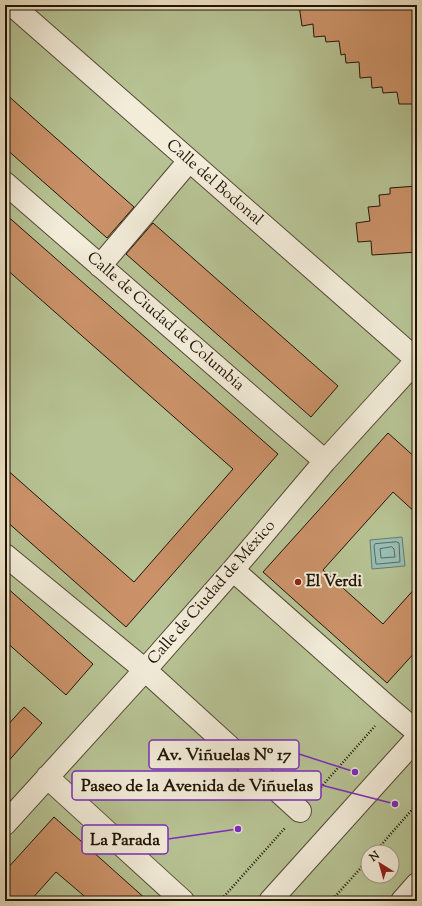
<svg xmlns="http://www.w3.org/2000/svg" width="422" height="906" viewBox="0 0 422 906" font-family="'Sorts Mill Goudy',serif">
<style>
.green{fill:#b7c394;stroke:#6c6c4c;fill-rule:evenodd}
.water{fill:#98beb4;stroke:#687a6e}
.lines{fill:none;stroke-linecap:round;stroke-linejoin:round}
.shore{stroke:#5c695c;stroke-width:1}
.building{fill:#cb9269;stroke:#201405}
.street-casing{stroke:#534735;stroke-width:24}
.path{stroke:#201405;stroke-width:2.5;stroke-dasharray:1 2;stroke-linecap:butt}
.street{stroke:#f2ecd9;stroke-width:22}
.poi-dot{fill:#8f2418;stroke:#f2ecd9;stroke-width:1.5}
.labels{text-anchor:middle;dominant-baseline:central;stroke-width:4;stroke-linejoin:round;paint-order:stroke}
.street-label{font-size:16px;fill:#201405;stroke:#f2ecd9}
.poi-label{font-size:16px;font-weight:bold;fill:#201405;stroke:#f2ecd9;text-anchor:start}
.leader{fill:none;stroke:#7b2cbf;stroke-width:1.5}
.callout-dot{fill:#7b2cbf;stroke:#f2ecd9;stroke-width:1.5}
.callout{fill:#f2ecd9;stroke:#7b2cbf;stroke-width:1.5}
.callout-label{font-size:17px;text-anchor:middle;font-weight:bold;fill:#201405}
</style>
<rect width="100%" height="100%" fill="#ebe1c4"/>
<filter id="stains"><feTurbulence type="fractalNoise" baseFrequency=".005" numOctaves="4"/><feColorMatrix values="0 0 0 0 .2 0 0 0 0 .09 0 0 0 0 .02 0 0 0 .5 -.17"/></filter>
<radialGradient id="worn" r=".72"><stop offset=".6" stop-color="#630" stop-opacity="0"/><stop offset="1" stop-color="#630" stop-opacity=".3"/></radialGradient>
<!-- green -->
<path class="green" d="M 5,5 L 417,5 L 417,901 L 5,901 ZM 368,852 L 392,852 L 392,876 L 368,876 Z"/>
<!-- water -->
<path class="water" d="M 402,537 L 405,566 L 372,569 L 370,540 Z"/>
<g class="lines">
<!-- shore -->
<path class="shore" d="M 397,542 L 399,543 L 400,562 L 378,564 L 376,564 L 374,546 L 375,544 Z
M 392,547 L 394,549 L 395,557 L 381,558 L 380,549 Z"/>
</g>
<!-- building -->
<path class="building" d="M 299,5 L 417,5 L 417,52 L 415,52 L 417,77 L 417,104 L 399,104 L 397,92 L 383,93 L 382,87 L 372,88 L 371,77 L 360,78 L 359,62 L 346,63 L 345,54 L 341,55 L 339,41 L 326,42 L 325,36 L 314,37 L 313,24 L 302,26 Z
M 5,93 L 134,207 L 107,238 L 5,148 Z
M 417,186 L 417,252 L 372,255 L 371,241 L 358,242 L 356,223 L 370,221 L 368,207 L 380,206 L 379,195 L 390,194 L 390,188 Z
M 5,214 L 278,454 L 126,627 L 5,520 L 5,468 L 134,582 L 233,469 L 5,268 Z
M 153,223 L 338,386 L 311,417 L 126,254 Z
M 388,433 L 417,459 L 417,514 L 393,492 L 323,570 L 383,624 L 417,586 L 417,650 L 387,683 L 263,572 Z
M 5,586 L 93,664 L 66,695 L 5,641 Z
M 24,707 L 42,723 L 5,765 L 5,728 Z
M 54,817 L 148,901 L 90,901 L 56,872 L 30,901 L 5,901 L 5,871 Z"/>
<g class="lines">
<defs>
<path id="street" d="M 12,5 L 417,360
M 5,183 L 325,461
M 100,266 L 189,161
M 5,555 L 145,670 L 300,811
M 233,570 L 390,709 L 417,732
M 47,777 L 183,901
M 5,824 L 145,670 L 233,570 L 325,461 L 417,360
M 270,901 L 417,738
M 402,901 L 417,884"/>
</defs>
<!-- street casing -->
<use href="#street" class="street-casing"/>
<!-- path -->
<path class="path" d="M 315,794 L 375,726
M 375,852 L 417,804
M 220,901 L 285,828
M 331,901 L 368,860"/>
<!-- street -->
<use href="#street" class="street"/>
</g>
<!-- markers -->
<circle class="poi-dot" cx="298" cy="582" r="4"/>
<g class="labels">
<!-- street labels -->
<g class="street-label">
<text transform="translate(214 183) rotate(41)">Calle del Bodonal</text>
<text transform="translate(165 322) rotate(41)">Calle de Ciudad de Columbia</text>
<text transform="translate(212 593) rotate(-49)">Calle de Ciudad de México</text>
</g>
<!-- poi labels -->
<g class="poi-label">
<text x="306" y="582">El Verdi</text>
</g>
</g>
<!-- callouts -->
<path class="leader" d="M355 772L299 754M395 804L321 785M238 829L168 839"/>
<g class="callout-dot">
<circle cx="355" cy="772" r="4"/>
<circle cx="395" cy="804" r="4"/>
<circle cx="238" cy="829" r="4"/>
</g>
<g class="callout">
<rect x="149" y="740" width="150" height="29" rx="4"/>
<rect x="72" y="771" width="249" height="29" rx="4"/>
<rect x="82" y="825" width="86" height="29" rx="4"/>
</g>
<g class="callout-label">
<text x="224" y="760">Av. Viñuelas Nº 17</text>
<text x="197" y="791">Paseo de la Avenida de Viñuelas</text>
<text x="125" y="845">La Parada</text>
</g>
<!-- margin -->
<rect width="422" height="906" fill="none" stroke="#ebe1c4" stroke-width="20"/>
<rect x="6" y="6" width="410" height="894" fill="none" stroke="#201405" stroke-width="2"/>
<rect x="10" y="10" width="402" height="886" fill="none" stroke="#201405"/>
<!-- north arrow -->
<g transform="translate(380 864) rotate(323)"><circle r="19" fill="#f2ecd9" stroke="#9e9684"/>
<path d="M0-3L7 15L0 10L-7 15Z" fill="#8f2418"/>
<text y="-6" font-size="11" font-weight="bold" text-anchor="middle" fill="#201405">N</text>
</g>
<rect width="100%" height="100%" filter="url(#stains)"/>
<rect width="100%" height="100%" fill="url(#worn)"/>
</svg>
